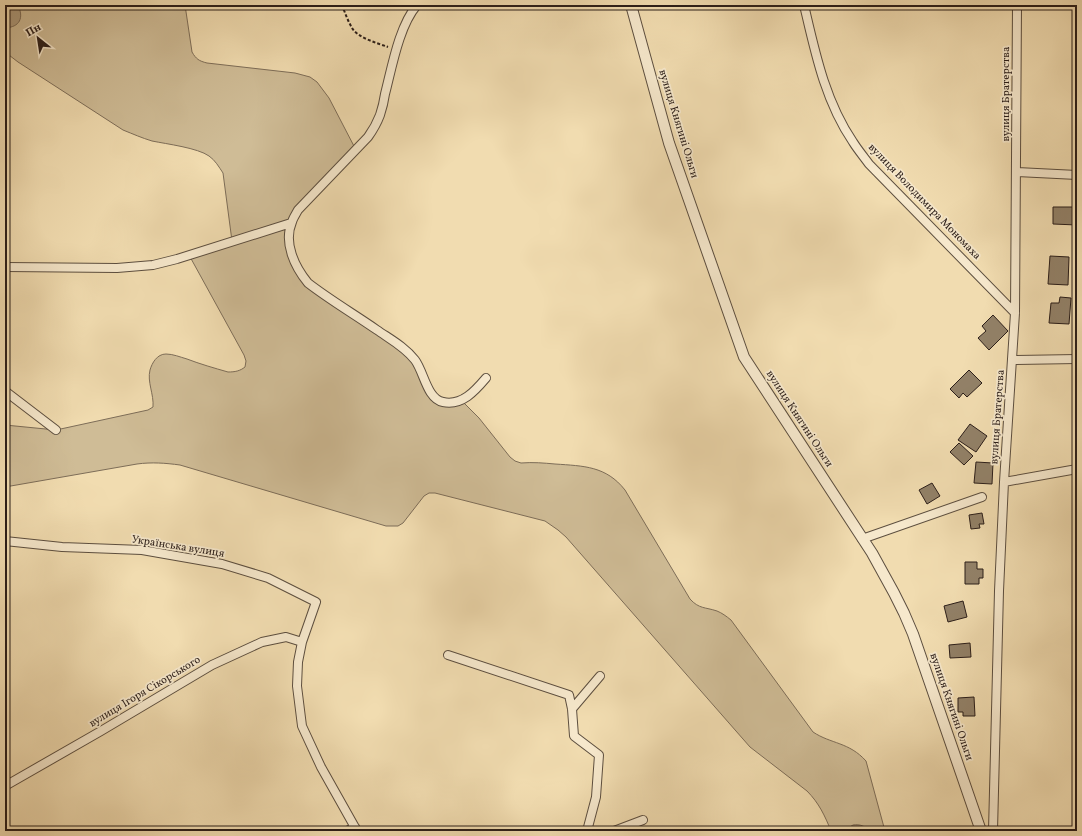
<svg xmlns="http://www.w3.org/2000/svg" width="1082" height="836" viewBox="0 0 1082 836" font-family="Vollkorn,serif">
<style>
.green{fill:#cfbc96;stroke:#7d6d58}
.water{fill:#ae9b7d;stroke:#7a6955}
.building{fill:#928168;stroke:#2b1e19}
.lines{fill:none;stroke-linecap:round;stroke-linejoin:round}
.minor-casing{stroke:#5c4e3f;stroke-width:10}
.tertiary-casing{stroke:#5c4e3f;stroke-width:12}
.path{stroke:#2b1e19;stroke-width:2;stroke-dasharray:3 2;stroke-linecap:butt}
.minor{stroke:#f6e8cc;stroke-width:8}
.tertiary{stroke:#f6e8cc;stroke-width:10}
.labels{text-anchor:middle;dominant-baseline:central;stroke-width:3.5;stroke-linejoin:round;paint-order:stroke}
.street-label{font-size:11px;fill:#2b1e19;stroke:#f6e8cc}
</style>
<rect width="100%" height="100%" fill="#f1dcb0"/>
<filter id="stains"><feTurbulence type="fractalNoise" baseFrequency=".005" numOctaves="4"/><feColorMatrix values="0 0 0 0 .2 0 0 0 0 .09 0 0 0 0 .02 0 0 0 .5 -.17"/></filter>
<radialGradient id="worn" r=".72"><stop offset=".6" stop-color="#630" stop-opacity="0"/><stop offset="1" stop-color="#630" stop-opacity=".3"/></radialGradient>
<!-- green -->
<path class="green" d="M 5,5 L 185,5 L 192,52 C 196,59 199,61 207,63 L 295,73 L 310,77 L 317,82 L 329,98 L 356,150 L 306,200 L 289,232 L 300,273 L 407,353 L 437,399 L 461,400 L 479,418 L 510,457 L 515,461 L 521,463 C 533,462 544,463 555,464 C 584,466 606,466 625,490 L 690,599 C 699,609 705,607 717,611 C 722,613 726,616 731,620 L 813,732 C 831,744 849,742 866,761 L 885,831 L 831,831 C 825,816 819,803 807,791 L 750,747 L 566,537 L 558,530 L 545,521 L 435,493 L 429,493 L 424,496 L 403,523 L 398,526 L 386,526 L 180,465 C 165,463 152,462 137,464 L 5,487 L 5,425 L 56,430 L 148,410 L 153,407 C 154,394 147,382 150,370 C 152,363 157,354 166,354 C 173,354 180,357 187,359 C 200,364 214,368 228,372 C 235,372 240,371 245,367 L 246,361 L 244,355 L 189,255 L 232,241 L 223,173 C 219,167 215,160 209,156 C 198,148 167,144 152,141 C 142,138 133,134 123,130 L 18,62 L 5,52 Z"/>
<!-- water -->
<path class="water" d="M 5,5 L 18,5 C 24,18 20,27 5,28 Z
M 853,825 C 860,824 865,826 870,831 L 847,831 L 848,828 Z"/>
<!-- building -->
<path class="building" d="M 1053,207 L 1077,207 L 1077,225 L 1053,224 Z
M 1050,256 L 1069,257 L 1068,285 L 1048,284 Z
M 1060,297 L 1071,298 L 1069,324 L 1049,323 L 1051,303 L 1059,303 Z
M 993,315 L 1008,331 L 989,350 L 978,338 L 986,331 L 982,326 Z
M 969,370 L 982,383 L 967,397 L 963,393 L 959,398 L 950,389 Z
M 970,424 L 987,436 L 976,452 L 958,440 Z
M 959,443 L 973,456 L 964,465 L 950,452 Z
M 976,462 L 993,463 L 992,484 L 974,483 Z
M 932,483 L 940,496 L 927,504 L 919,490 Z
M 982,513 L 984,524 L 979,524 L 980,528 L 971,529 L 969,515 Z
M 965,562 L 977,562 L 977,569 L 983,569 L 983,578 L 979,578 L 979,584 L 965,584 Z
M 963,601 L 967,617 L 948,622 L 944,606 Z
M 970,643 L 971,657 L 950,658 L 949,645 Z
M 974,697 L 975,716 L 963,716 L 963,712 L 958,712 L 958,698 Z"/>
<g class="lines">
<defs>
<path id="minor" d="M 417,5 C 399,26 392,67 385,94 C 384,101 382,109 380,115 C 377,123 373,130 368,137 L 298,210 C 296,214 293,218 292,222 C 283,243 295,267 308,283 C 330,300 354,314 377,330 C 390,339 405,347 415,360 C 424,372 427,399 443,402 C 462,406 475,391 486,378
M 804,5 C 815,52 825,101 853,142 C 858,150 864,157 869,164 L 1015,313
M 1017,172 L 1077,175
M 5,267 L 117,268 L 153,265 L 177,259 L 291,223
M 1012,360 L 1077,359
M 5,391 L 56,430
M 1004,482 L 1077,469
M 862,539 L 982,497
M 5,541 L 62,547 L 142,550 L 222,564 L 268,578 L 316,602 L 302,642 L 298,662 L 297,686 L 302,726 L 321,767 L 357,831
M 448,655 L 569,695 L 572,709 L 574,736 L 599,755 L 596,797 L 587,831
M 572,709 L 600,676
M 5,786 L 101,731 L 212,665 L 262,642 L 286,637 L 302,642
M 347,831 L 355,827
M 614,831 L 643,820
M 993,831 L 999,591 L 1004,482 L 1015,313 L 1017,5"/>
<path id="tertiary" d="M 631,5 L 669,143 L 744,357 L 872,553 L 894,593 L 904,613 L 913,634 L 981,831"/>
</defs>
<!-- minor casing -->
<use href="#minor" class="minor-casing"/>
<!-- tertiary casing -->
<use href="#tertiary" class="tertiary-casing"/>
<!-- path -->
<path class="path" d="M 342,5 C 345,13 348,21 352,28 C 358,38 377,43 388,47"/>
<!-- minor -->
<use href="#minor" class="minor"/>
<!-- tertiary -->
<use href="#tertiary" class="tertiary"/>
</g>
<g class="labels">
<!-- street labels -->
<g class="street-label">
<text transform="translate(1006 94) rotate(-90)">вулиця Братерства</text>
<text transform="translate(678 124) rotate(73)">вулиця Княгині Ольги</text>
<text transform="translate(924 202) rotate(46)">вулиця Володимира Мономаха</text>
<text transform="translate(998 417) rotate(-86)">вулиця Братерства</text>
<text transform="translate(799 419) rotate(57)">вулиця Княгині Ольги</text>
<text transform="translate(178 547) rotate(9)">Українська вулиця</text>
<text transform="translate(145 692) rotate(-31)">вулиця Ігоря Сікорського</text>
<text transform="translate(951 707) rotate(71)">вулиця Княгині Ольги</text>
</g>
</g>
<!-- margin -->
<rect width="1082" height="836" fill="none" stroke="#f1dcb0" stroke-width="20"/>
<rect x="6" y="6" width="1070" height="824" fill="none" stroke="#2b1e19" stroke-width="2"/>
<rect x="10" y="10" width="1062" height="816" fill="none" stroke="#2b1e19"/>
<!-- north arrow -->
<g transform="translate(38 38) rotate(330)" stroke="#f6e8cc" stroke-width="3" paint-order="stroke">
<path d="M0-3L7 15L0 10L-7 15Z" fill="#2b1e19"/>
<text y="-6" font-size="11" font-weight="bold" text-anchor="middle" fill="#2b1e19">Пн</text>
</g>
<rect width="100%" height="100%" filter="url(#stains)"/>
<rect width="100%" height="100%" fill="url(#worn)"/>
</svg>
